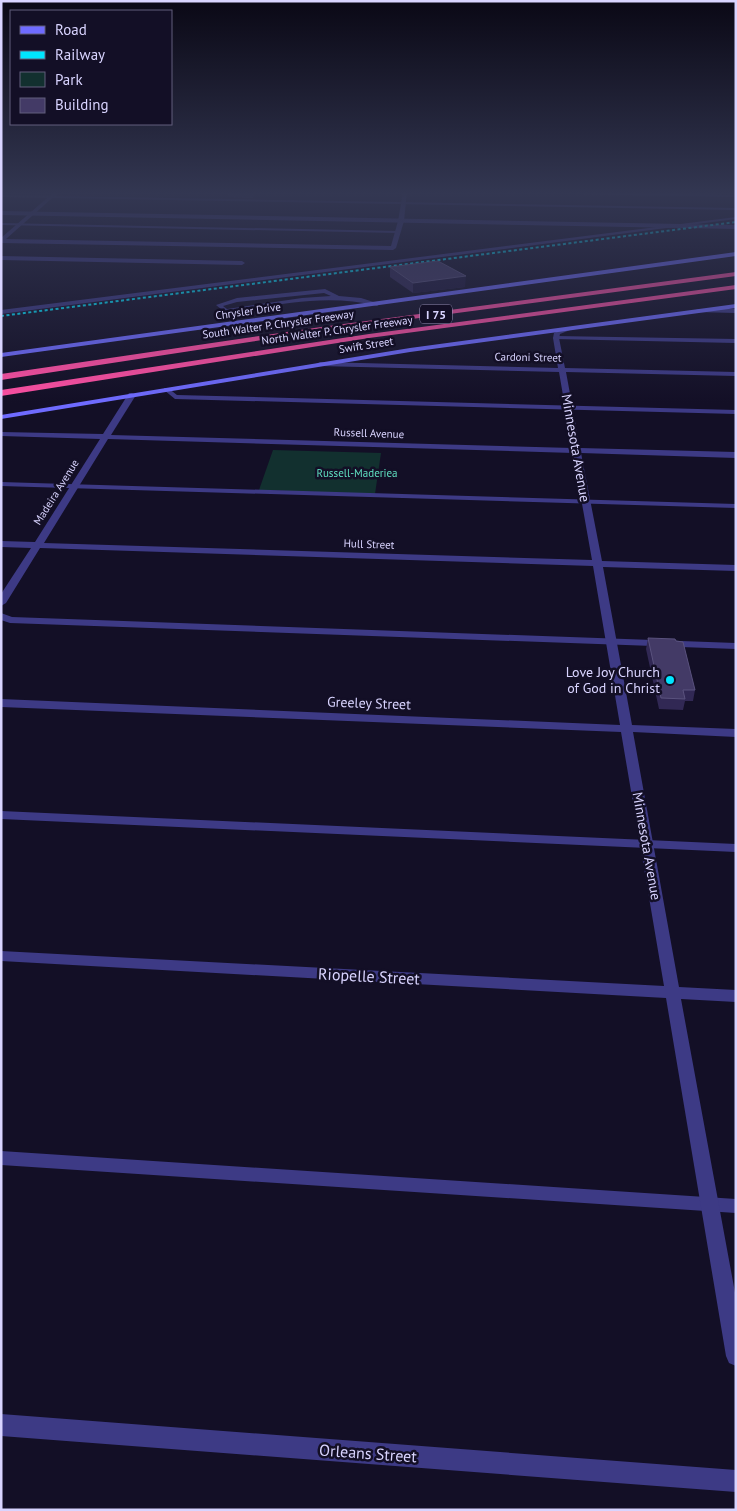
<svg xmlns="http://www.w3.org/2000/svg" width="737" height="1511" viewBox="0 0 737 1511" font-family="'PT Sans',sans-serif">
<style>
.green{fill:#12302f}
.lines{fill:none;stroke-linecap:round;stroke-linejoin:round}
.service{fill:#3d3a85;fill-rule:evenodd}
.minor{fill:#3d3a85;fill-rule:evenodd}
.tertiary{fill:#3d3a85;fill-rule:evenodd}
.secondary{fill:#6f6bff;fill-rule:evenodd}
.motorway{fill:#ff4fa3;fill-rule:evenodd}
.rail{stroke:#00e5ff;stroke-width:2;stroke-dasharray:3 2.5;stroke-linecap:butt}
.wall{fill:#312854}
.shaded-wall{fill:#1d163a}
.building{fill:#433a66;stroke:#5a527e}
.poi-dot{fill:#00e5ff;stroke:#130f26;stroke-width:2}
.labels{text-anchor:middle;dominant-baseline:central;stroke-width:5;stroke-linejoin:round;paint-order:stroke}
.far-street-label{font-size:11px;fill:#d9d4ff;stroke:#130f26}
.far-park-label{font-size:11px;fill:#5fe0c0;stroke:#130f26}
.shield{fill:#130f26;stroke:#9e99be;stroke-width:1}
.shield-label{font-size:12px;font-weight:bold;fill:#d9d4ff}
.street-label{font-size:14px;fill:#d9d4ff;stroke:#130f26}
.poi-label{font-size:14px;fill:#d9d4ff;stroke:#130f26;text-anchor:end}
.near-street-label{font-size:16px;fill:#d9d4ff;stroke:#130f26}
</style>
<rect width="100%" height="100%" fill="#130f26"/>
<!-- green -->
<path class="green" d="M 273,450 L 381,453 L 375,494 L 259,490 Z"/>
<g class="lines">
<!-- service -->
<path class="service" d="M 1,195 L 736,208 L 736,210 L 1,197 Z
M 736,217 L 736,219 L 1,314 L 1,310 Z
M 1,223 L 398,231 L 400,232 L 398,233 L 1,225 Z
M 1,256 L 242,261 L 245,263 L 242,265 L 1,260 Z
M 325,289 L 339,296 L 361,298 L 380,304 L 377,306 C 327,293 276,305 226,313 L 216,305 L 237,298 ZM 324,293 L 331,296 L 302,298 L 227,309 L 223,306 L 237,302 Z
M 556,336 L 736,339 L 736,343 L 554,339 L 553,338 Z
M 164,388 L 168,388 L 177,395 L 736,410 L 736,414 L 175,399 L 164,390 Z
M 1,482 L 736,504 L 736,508 L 1,486 Z
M 1,613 L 12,617 L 736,643 L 736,649 L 10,623 L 1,620 Z
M 1,811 L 736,844 L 736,852 L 1,819 Z
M 1,1151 L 736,1199 L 736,1213 L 1,1165 Z"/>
<!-- minor -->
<path class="minor" d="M 54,192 L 59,192 L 6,239 L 391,246 L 398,221 L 403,192 L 407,192 L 404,221 L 396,248 L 393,250 L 1,243 L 1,238 Z
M 518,192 L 736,195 L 736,197 L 520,193 Z
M 698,309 L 736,309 L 736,313 L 696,312 L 696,310 Z
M 568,327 L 571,329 L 570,330 L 560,334 L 559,338 L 565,368 L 736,372 L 736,376 L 566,372 L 580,448 L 736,452 L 736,458 L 581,453 L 602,561 L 736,565 L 736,571 L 603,567 L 632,725 L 736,729 L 736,737 L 633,732 L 679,987 L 736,990 L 736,1002 L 681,999 L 736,1298 L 736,1366 L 729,1363 L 726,1356 L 666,998 L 1,961 L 1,951 L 664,986 L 621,732 L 1,707 L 1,699 L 620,725 L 593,566 L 40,548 L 6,603 L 1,606 L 1,594 L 31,548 L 1,547 L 1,541 L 35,542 L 100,439 L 1,436 L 1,432 L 103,434 L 129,393 L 132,393 L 136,395 L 111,435 L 572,448 L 559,372 L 320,366 L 316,364 L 320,362 L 558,368 L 553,338 L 554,333 ZM 108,439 L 573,453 L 592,560 L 44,543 Z
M 1,1414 L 736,1470 L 736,1492 L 1,1436 Z"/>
<!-- tertiary -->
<path class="tertiary" d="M 1,211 L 736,225 L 736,229 L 1,215 Z"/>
<!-- secondary -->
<path class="secondary" d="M 736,252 L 736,256 L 1,357 L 1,353 Z
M 736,304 L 736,308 L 410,352 L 1,419 L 1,415 L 410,348 Z"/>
<!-- motorway -->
<path class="motorway" d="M 736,272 L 736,276 L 321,331 L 1,380 L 1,374 L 321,327 Z
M 736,285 L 736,289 L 369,338 L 1,396 L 1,390 L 369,334 Z"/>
<!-- rail -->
<path class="rail" d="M 1,316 L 736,222"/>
</g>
<!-- wall -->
<path class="wall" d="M 228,192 L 257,192 L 253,198 L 228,197 Z
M 390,267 L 465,287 L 413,293 L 390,277 Z
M 648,638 L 695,690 L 693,701 L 685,701 L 683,710 L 659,709 L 646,649 Z"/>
<!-- shaded-wall -->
<path class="shaded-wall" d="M 253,192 L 257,192 L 253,198 Z
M 466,276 L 465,287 L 413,293 L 413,283 Z"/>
<!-- building -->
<path class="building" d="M 438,261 L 466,276 L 413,283 L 390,267 Z
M 648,638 L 675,639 L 676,641 L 683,642 L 695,690 L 683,690 L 685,699 L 661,698 Z"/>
<!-- sky -->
<linearGradient id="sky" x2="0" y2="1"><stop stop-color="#0a0815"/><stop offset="0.48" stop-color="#333752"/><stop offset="1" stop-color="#333752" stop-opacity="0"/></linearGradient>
<rect width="737" height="403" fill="url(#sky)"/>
<!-- markers -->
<circle class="poi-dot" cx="670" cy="680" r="5"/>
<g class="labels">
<!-- far-street labels -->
<g class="far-street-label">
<text transform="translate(248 311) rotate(-8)">Chrysler Drive</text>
<text transform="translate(278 324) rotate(-8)">South Walter P. Chrysler Freeway</text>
<text transform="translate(337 330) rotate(-8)">North Walter P. Chrysler Freeway</text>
<text transform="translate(366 345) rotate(-9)">Swift Street</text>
<text transform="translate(528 357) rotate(1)">Cardoni Street</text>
<text transform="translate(369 433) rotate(2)">Russell Avenue</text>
<text transform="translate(56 492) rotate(-58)">Madeira Avenue</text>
<text transform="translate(369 544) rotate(2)">Hull Street</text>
</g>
<!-- far-park labels -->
<g class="far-park-label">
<text x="357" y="473">Russell-Maderiea</text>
</g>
<!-- shield labels -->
<rect class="shield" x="420" y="304.5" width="32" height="19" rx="4"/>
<g class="shield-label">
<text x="436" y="314">I 75</text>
</g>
<!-- street labels -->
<g class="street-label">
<text transform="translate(576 448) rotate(80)">Minnesota Avenue</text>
<text transform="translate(369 703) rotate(2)">Greeley Street</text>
<text transform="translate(647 846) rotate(80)">Minnesota Avenue</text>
</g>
<!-- poi labels -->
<g class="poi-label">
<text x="660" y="672">Love Joy Church<tspan x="660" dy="16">of God in Christ</tspan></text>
</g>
<!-- near-street labels -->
<g class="near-street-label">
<text transform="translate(369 976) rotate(3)">Riopelle Street</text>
<text transform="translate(368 1453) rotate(4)">Orleans Street</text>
</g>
</g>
<!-- border -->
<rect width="737" height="1511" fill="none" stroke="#d9d4ff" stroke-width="5"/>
<!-- legend -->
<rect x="10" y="10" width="162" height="115" fill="#130f26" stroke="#625e7d"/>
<rect x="20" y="26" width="25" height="8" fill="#6f6bff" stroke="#625e7d"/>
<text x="55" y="35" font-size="15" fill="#d9d4ff">Road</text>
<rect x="20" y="51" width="25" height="8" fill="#00e5ff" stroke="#625e7d"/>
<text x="55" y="60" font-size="15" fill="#d9d4ff">Railway</text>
<rect x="20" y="72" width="25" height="15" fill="#12302f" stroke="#625e7d"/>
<text x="55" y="85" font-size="15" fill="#d9d4ff">Park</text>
<rect x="20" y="98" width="25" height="15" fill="#433a66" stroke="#625e7d"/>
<text x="55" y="110" font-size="15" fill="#d9d4ff">Building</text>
</svg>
